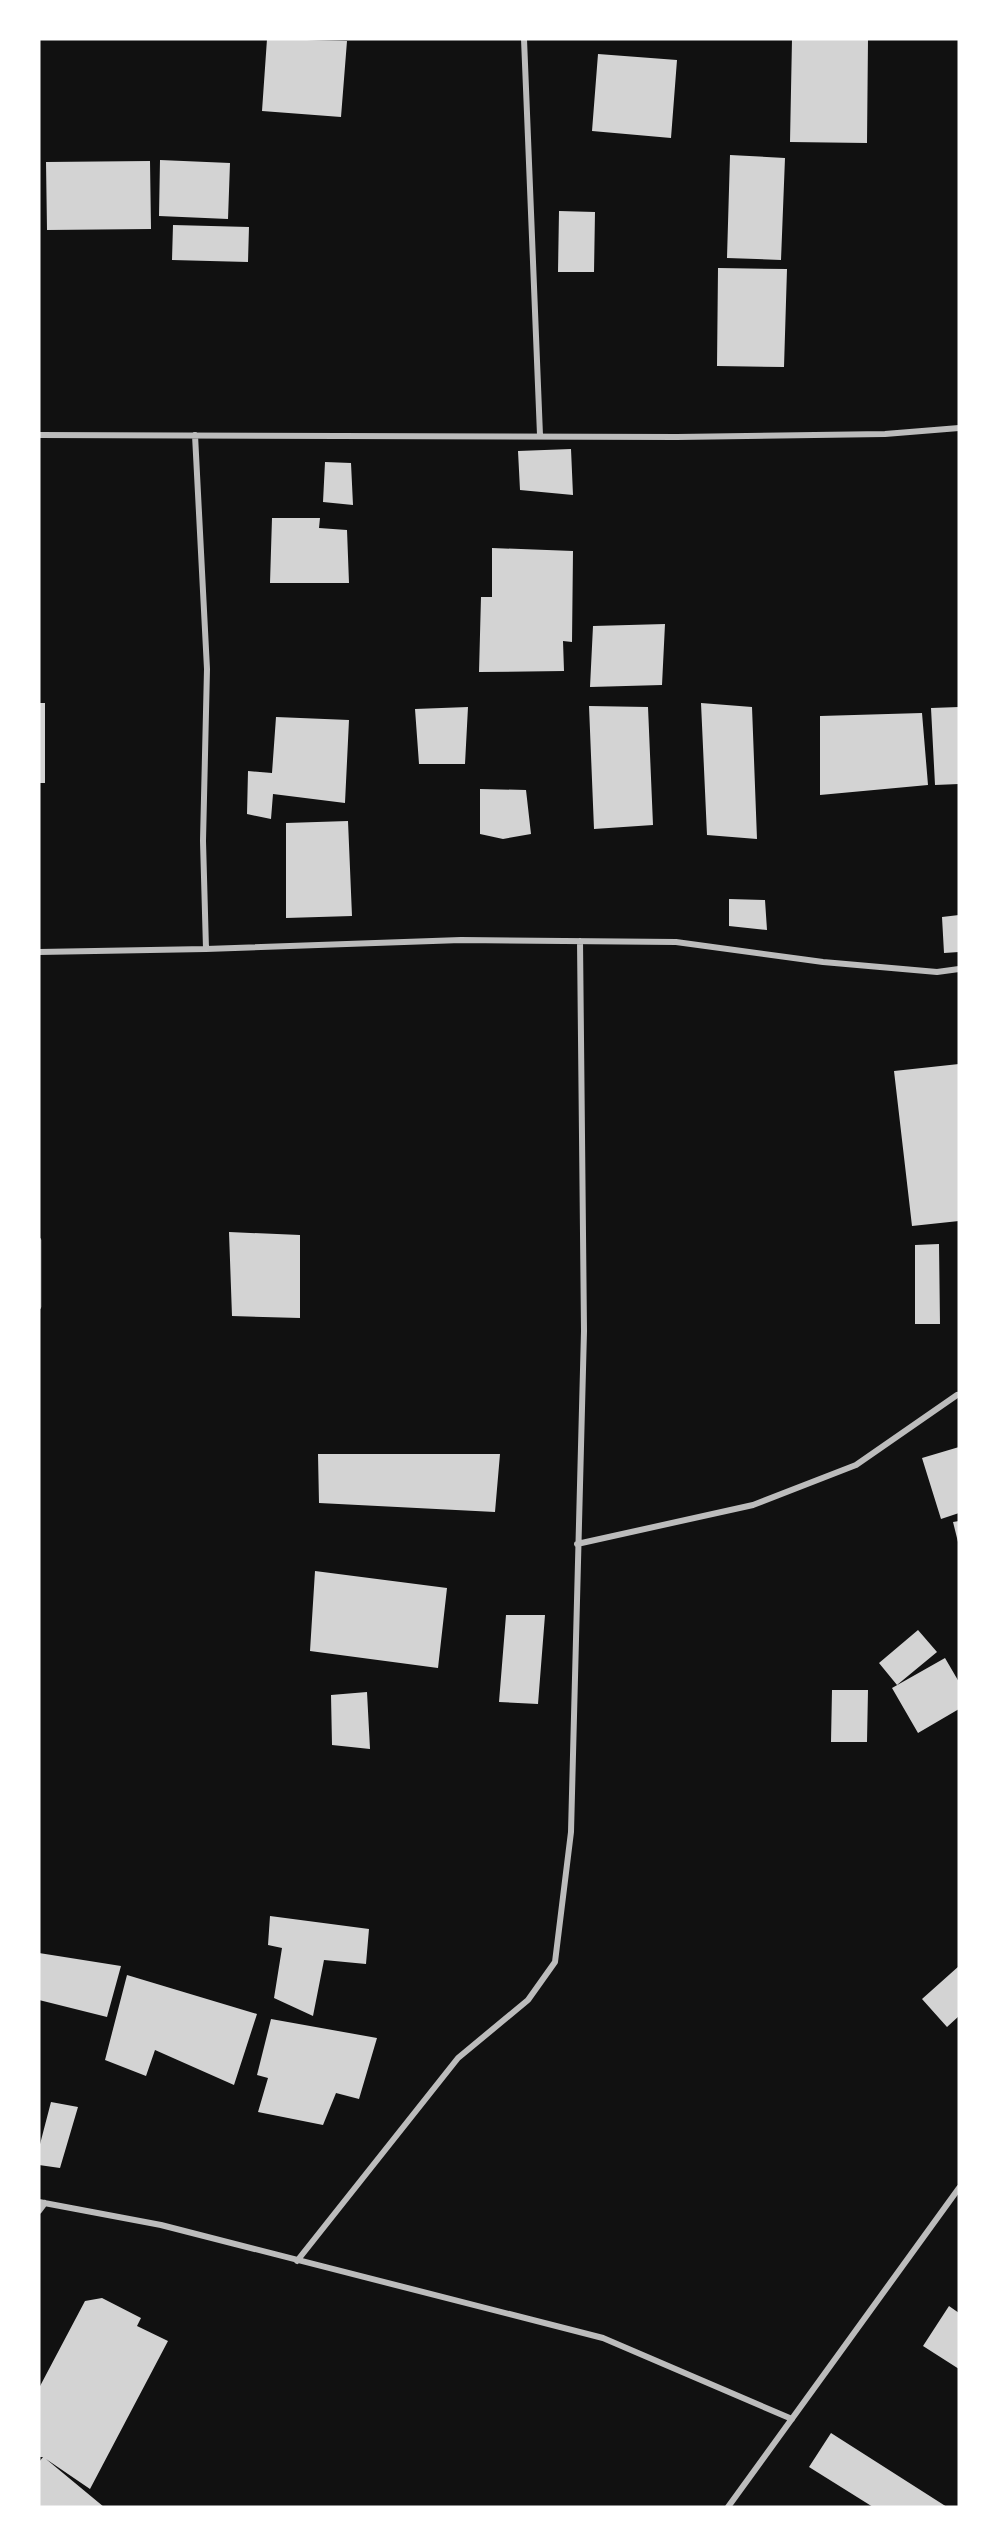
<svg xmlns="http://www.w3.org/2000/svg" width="998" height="2546" viewBox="0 0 998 2546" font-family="'Nunito Sans',sans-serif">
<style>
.building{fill:#d3d3d3}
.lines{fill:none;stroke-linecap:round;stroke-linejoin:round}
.service{stroke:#bcbcbc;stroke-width:4.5}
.minor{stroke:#bcbcbc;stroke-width:6}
</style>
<rect width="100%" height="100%" fill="#111"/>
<!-- building -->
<path class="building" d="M 267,39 L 347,41 L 341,117 L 262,111 Z
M 792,39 L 868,39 L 867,143 L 790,142 Z
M 598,54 L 677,60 L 671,138 L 592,131 Z
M 730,155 L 785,158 L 781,260 L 727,258 Z
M 160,160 L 230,163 L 228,219 L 159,216 Z
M 150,161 L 151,229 L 47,230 L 46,162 Z
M 559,211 L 595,212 L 594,272 L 558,272 Z
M 173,225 L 249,227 L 248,262 L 172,260 Z
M 718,268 L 787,269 L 784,367 L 717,366 Z
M 571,449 L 573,495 L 520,490 L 518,451 Z
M 325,462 L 351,463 L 353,505 L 323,502 Z
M 272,518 L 320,518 L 319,528 L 347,530 L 349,583 L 270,583 Z
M 492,548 L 573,551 L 572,642 L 563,641 L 564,671 L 479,672 L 481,597 L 492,597 Z
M 665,624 L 662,685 L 590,687 L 593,626 Z
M 39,703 L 45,703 L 45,783 L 39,783 Z
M 701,703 L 752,707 L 757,839 L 707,835 Z
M 589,706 L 648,707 L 653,825 L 594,829 Z
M 468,707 L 465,764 L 419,764 L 415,709 Z
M 959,707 L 959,784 L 935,785 L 931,708 Z
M 922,713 L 928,785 L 820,795 L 820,716 Z
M 276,717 L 349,720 L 345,803 L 273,794 L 271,819 L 247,814 L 248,771 L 272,773 Z
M 480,789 L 526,790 L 531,834 L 503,839 L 480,834 Z
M 348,821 L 352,916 L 286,918 L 286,823 Z
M 729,899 L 765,900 L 767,930 L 729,926 Z
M 959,915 L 959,952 L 944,953 L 942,917 Z
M 959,1064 L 959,1221 L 912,1226 L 894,1071 Z
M 229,1232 L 300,1235 L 300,1318 L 232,1316 Z
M 939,1244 L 940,1324 L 915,1324 L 915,1245 Z
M 959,1447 L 959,1513 L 941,1519 L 922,1458 Z
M 318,1454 L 500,1454 L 495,1512 L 319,1503 Z
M 959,1521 L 959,1542 L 958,1542 L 953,1522 Z
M 315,1571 L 447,1588 L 438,1668 L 310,1651 Z
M 506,1615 L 545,1615 L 538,1704 L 499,1702 Z
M 918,1630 L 937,1652 L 897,1685 L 879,1663 Z
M 945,1658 L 959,1682 L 959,1709 L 918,1733 L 892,1688 Z
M 832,1690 L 868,1690 L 867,1742 L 831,1742 Z
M 367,1692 L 370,1749 L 332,1745 L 331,1695 Z
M 270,1916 L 369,1929 L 366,1964 L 324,1960 L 313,2016 L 274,1998 L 282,1948 L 268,1945 Z
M 39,1953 L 121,1966 L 107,2017 L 39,2000 Z
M 959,1966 L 959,2016 L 947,2027 L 922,1999 Z
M 127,1975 L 257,2014 L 234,2085 L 155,2050 L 146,2076 L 105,2060 Z
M 271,2019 L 377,2038 L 359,2099 L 336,2093 L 323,2125 L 258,2112 L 268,2078 L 257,2075 Z
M 51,2102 L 78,2107 L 60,2168 L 39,2165 L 39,2148 Z
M 102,2298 L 141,2318 L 137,2326 L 168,2341 L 90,2489 L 46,2459 L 104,2507 L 39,2507 L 39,2462 L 43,2457 L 39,2457 L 39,2388 L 85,2301 Z
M 949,2306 L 959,2313 L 959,2369 L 923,2346 Z
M 831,2433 L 947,2507 L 873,2507 L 809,2467 Z"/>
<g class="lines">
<!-- service -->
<path class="service" d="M 39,1240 L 39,1307"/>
<!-- minor -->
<path class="minor" d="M 524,39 L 540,435
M 39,435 L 677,437 L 885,434 L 959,428
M 195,435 L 207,669 L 203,841 L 206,949
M 39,952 L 206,949 L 461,940 L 676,942 L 823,962 L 937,972 L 959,969
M 577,1544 L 753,1505 L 856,1465 L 957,1395
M 39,2202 L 161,2225 L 603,2338 L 792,2419
M 39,2211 L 45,2203
M 297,2261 L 458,2058 L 528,2000 L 555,1962 L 571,1832 L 584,1331 L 580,941
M 728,2507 L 959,2188"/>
</g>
<!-- border -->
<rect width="998" height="2546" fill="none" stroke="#ffffff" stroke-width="81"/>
</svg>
